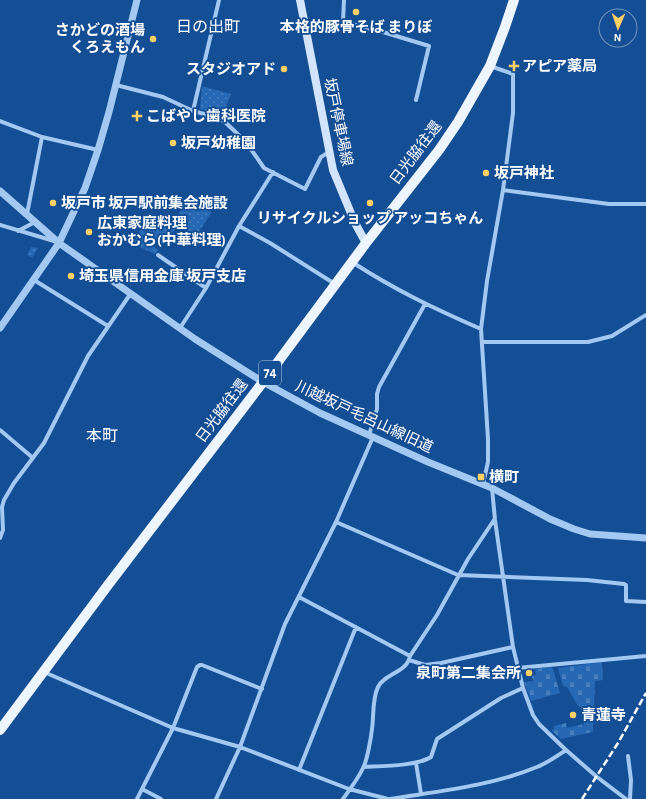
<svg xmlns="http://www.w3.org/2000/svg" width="646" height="799" viewBox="0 0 646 799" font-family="'Alegreya Sans','Noto Sans JP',sans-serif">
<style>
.cemetery{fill:url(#cemetery-stones)}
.park{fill:url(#park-dots)}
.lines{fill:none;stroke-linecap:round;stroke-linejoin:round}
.minor{stroke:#a3c8f2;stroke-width:4}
.tertiary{stroke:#a3c8f2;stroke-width:7}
.secondary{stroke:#d2e5fc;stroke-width:8}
.primary{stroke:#edf5ff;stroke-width:10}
.rail{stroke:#fff;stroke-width:2.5;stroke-dasharray:7 3;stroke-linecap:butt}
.poi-dot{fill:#ffd063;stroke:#144e94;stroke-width:1.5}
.labels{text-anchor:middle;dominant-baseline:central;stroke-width:3.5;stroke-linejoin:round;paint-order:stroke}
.shield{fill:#144e94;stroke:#b8cadf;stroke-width:1}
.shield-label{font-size:14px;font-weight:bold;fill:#fff}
.poi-label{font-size:15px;font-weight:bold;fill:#fff;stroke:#144e94;text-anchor:start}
.street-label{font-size:15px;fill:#fff;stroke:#144e94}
.neighbourhood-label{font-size:16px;fill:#fff;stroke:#144e94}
</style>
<defs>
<pattern id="cemetery-stones" width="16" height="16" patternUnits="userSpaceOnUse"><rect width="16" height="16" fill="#2668b3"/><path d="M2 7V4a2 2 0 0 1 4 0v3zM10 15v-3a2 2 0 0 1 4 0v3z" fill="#477fbe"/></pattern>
<pattern id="park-dots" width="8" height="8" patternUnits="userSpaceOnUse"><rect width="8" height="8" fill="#2668b3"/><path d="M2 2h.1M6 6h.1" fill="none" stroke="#477fbe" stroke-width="1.8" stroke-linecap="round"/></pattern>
</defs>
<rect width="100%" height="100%" fill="#144e94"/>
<!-- cemetery -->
<path class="cemetery" d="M 602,662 L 603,680 L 595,681 L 593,732 L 561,739 L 551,730 L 554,729 L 554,726 L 566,723 L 567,728 L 584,724 L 581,707 L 578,706 L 567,687 L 563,686 L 558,668 Z
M 551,667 L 553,669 L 560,693 L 531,701 L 524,682 L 533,681 L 532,676 L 536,675 L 535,669 Z"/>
<!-- park -->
<path class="park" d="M 202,86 L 231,94 L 228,102 L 221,116 L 216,113 L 200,109 Z
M 186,199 L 212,212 L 196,236 L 178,225 L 169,238 L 163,234 L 158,238 L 154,247 L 159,250 L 155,254 L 133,244 L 149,213 L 174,223 Z
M 31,247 L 38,248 L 32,258 L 27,255 Z"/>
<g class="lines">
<!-- minor -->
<path class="minor" d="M 343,22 L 383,32 L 429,46 L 416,100
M 305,29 L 343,22 L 344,0
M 116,85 L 163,97 L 193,111 L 219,118 L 225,122 L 246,142 L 264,168 L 305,189 L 321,157 L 329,152
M 193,111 L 219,0
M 0,121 L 42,137 L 98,150
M 503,190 L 609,204 L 646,204
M 27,214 L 42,137
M 0,225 L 54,241
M 239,226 L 270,243 L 335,284
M 18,231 L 35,222
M 158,255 L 206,288
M 352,262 C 395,290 435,309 481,329
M 34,280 L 108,326
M 180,328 L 206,288 L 239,226 L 273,172
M 482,342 L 588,342 L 612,336 L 646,315
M 0,430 L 33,458
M 369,435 L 377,409 L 377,394 L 379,387 L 425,304
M 483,484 L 488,462 L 488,439 L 481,329 L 487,281 L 503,190 L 513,113 L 513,74 L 490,66
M 492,488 L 495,520 L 513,647 L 523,688 L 533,715 L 539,724 L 566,750 L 597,777 L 626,799
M 336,522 L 458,575 L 587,580 L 624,584 L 626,585 L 626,601 L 646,602
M 0,538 L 3,530 L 2,507 L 4,500 L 14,483 L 44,443 L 88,356 L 131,293
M 299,597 L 410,656
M 409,660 L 425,665 L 441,663 L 513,647
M 517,668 L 646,656
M 44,672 L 173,728 L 240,747 L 349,789 L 388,799
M 628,756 L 631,780 L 630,799
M 416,763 L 421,794
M 364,767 C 382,766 417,766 431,757 L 437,739 L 501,698 L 523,688
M 299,770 L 356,627
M 142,789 L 161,799
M 137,799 L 173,728 L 197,667 L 200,665 L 202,665 L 262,689
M 216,799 L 240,747 L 285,624 L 336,522 L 373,437
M 343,799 C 350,789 358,779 363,768 C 367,761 371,738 372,729 C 374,715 372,699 378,687 C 385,673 407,673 410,656 L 437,615 L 468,559 L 494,520
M 390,799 C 439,791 491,786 537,767 C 547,763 557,756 566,750"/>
<!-- tertiary -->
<path class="tertiary" d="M 0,191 L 59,243 L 195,339 L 263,382 L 320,413 L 428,462 L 492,488 L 550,519 L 574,529 L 590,534 L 646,538
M 0,328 L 59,243 L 85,188 L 98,150 L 109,112 L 137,0"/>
<!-- secondary -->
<path class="secondary" d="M 300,0 L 333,170 L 355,223 L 366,243"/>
<!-- primary -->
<path class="primary" d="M 0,730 L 108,585 L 263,382 L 366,243 L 439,150 L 458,122 L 490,66 L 505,27 L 514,0"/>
<!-- rail -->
<path class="rail" d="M 582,799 L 618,743 L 646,693"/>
</g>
<!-- markers -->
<g class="poi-dot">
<circle cx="356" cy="12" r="4"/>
<circle cx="153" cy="39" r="4"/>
<path d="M512 60h4v4h4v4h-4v4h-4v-4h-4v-4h4z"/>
<circle cx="284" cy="69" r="4"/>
<path d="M135 110h4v4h4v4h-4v4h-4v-4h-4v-4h4z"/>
<circle cx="173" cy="143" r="4"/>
<circle cx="486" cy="173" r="4"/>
<circle cx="53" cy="203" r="4"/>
<circle cx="370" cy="203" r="4"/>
<circle cx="89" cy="232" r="4"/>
<circle cx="71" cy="276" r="4"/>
<rect x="477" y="473" width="8" height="8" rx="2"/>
<circle cx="529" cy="673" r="4"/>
<circle cx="573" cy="715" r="4"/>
</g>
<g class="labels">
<!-- shield labels -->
<rect class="shield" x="259" y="361" width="22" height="24" rx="3"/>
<g class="shield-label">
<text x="270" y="373">74</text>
</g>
<!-- poi labels -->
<g class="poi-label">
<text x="356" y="27" text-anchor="middle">本格的豚骨そば まりぼ</text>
<text x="145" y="30" text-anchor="end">さかどの酒場<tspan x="145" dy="17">くろえもん</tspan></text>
<text x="522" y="66">アピア薬局</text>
<text x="276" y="69" text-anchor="end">スタジオアド</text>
<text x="146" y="116">こばやし歯科医院</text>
<text x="181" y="143">坂戸幼稚園</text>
<text x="494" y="173">坂戸神社</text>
<text x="61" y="203">坂戸市 坂戸駅前集会施設</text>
<text x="370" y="218" text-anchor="middle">リサイクルショップ アッコちゃん</text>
<text x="97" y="223">広東家庭料理<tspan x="97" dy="17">おかむら(中華料理)</tspan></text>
<text x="79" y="276">埼玉県信用金庫 坂戸支店</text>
<text x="489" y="477">横町</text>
<text x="521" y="673" text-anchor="end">泉町第二集会所</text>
<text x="581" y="715">青蓮寺</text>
</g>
<!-- street labels -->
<g class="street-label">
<text transform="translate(338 122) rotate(78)">坂戸停車場線</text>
<text transform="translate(416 153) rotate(-53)">日光脇往還</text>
<text transform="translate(222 411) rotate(-53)">日光脇往還</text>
<text transform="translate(364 417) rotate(25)">川越坂戸毛呂山線旧道</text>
</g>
<!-- neighbourhood labels -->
<g class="neighbourhood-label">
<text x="208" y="27">日の出町</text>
<text x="102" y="436">本町</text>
</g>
</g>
<!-- north arrow -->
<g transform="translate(618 28) rotate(182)"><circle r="19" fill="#144e94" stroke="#7295bf"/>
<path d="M0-3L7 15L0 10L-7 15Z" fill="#ffd063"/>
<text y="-6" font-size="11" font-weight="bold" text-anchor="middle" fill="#ffffff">N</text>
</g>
</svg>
